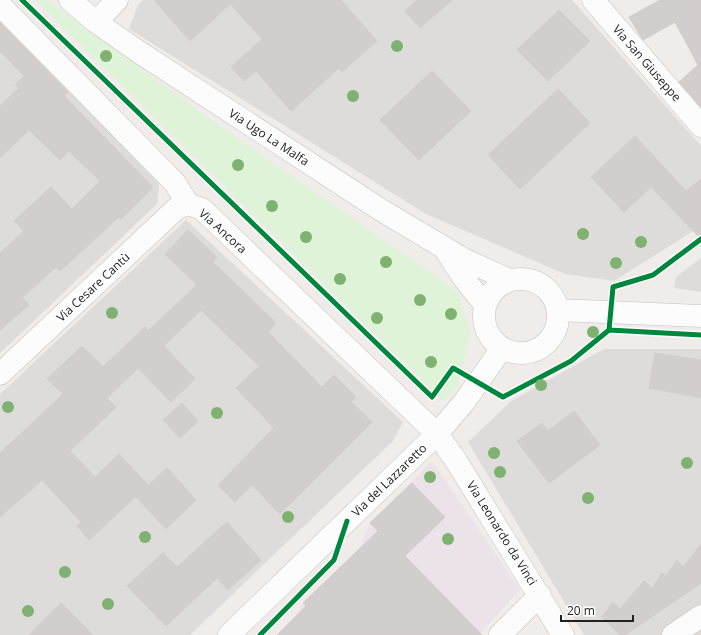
<svg xmlns="http://www.w3.org/2000/svg" width="701" height="635" viewBox="0 0 701 635" font-family="'Open Sans',sans-serif">
<style>
.residential{fill:#dedcdb}
.industrial{fill:#ece2ea}
.park{fill:#def3d7}
.building{fill:#d2cecd;stroke:#d2cdcb}
.lines{fill:none;stroke-linecap:round;stroke-linejoin:round}
.minor-casing{stroke:#c2c1c0;stroke-width:23}
.minor{stroke:#fdfcfc;stroke-width:22}
.cycleway-casing{stroke:#fff;stroke-width:8}
.cycleway{stroke:#00873e;stroke-width:5}
.tree{fill:#7fb170}
.labels{text-anchor:middle;dominant-baseline:central;stroke-width:4;stroke-linejoin:round;paint-order:stroke}
.street-label{font-size:12px;fill:#212121;stroke:#fff}
</style>
<rect width="100%" height="100%" fill="#efecea"/>
<!-- residential -->
<path class="residential" d="M 143,0 L 572,0 L 701,146 L 701,226 L 614,281 L 565,274 L 426,214 L 129,29 L 138,5 Z
M 0,17 L 159,184 L 157,204 L 0,353 Z
M 186,220 L 403,422 L 393,441 L 190,635 L 0,635 L 0,394 Z
M 701,258 L 701,292 L 674,288 L 676,277 Z
M 604,349 L 701,349 L 701,635 L 584,635 L 468,442 L 511,401 Z"/>
<!-- industrial -->
<path class="industrial" d="M 432,461 L 520,590 L 479,635 L 277,635 L 295,617 L 303,603 L 359,549 L 370,523 Z"/>
<!-- park -->
<path class="park" d="M 35,0 L 47,0 L 197,110 L 458,292 L 470,334 L 458,384 L 443,401 Z"/>
<!-- building -->
<path class="building" d="M 154,0 L 341,0 L 377,41 L 342,72 L 339,68 L 291,111 L 256,71 L 244,81 L 231,67 L 262,39 L 230,4 L 190,41 Z
M 417,0 L 452,0 L 420,28 L 405,11 Z
M 660,0 L 701,0 L 701,107 L 679,82 L 698,65 L 675,22 L 643,40 L 629,17 Z
M 559,10 L 590,41 L 548,81 L 517,50 Z
M 0,23 L 68,92 L 64,96 L 153,187 L 121,219 L 119,217 L 60,271 L 56,267 L 22,298 L 29,305 L 0,330 L 0,253 L 24,231 L 14,221 L 51,187 L 72,209 L 100,181 L 69,151 L 60,160 L 29,130 L 0,158 L 0,106 L 19,88 L 15,85 L 24,76 L 0,51 Z
M 432,71 L 471,111 L 419,160 L 380,120 Z
M 558,89 L 590,123 L 520,189 L 488,155 Z
M 635,136 L 686,191 L 701,179 L 701,239 L 651,187 L 624,212 L 591,177 Z
M 188,230 L 217,257 L 213,262 L 276,323 L 268,332 L 322,387 L 334,375 L 356,397 L 351,402 L 372,422 L 280,514 L 252,485 L 235,502 L 218,485 L 274,428 L 236,388 L 259,366 L 201,310 L 164,346 L 195,379 L 171,402 L 138,368 L 107,398 L 116,407 L 70,451 L 95,477 L 119,454 L 148,485 L 89,540 L 77,526 L 81,522 L 42,480 L 0,517 L 0,453 L 63,394 L 47,379 L 82,346 L 103,367 L 145,327 L 148,331 L 197,285 L 165,254 Z
M 655,353 L 701,360 L 701,398 L 649,388 Z
M 182,403 L 198,421 L 180,438 L 163,420 Z
M 574,411 L 600,445 L 549,483 L 517,441 L 542,423 L 548,431 Z
M 167,468 L 196,500 L 166,529 L 136,497 Z
M 412,483 L 445,517 L 405,556 L 482,635 L 277,635 L 306,606 L 303,603 L 378,531 L 370,523 Z
M 227,522 L 261,560 L 228,590 L 217,578 L 166,626 L 127,586 L 163,553 L 177,567 Z
M 701,544 L 701,583 L 625,635 L 620,635 L 602,617 L 613,602 L 620,609 L 644,581 L 652,588 L 662,573 L 666,576 L 677,560 L 683,567 Z
M 61,603 L 93,635 L 29,635 Z"/>
<g class="lines">
<defs>
<path id="minor" d="M 70,0 L 96,22 L 139,52 L 381,210 L 465,260 L 510,280
M 593,0 L 701,126
M 0,5 L 175,183 L 188,204 L 202,209 L 437,434 L 455,459 L 563,635
M 96,22 L 117,0
M 446,251 L 465,280 L 485,305
M484 316a37 37 0 1 1 74 0a37 37 0 1 1-74 0Z
M 558,310 L 701,316
M 0,374 L 177,208 L 188,204
M 229,635 L 437,434 L 465,401 L 502,348
M 500,635 L 540,595
M 673,635 L 701,616"/>
</defs>
<!-- minor casing -->
<use href="#minor" class="minor-casing"/>
<!-- minor -->
<use href="#minor" class="minor"/>
<defs>
<path id="cycleway" d="M 22,0 L 432,397 L 453,368 L 503,397 L 571,361 L 609,330 L 701,335
M 609,330 L 613,287 L 653,275 L 701,239
M 260,635 L 334,560 L 347,521"/>
</defs>
<!-- cycleway casing -->
<use href="#cycleway" class="cycleway-casing"/>
<!-- cycleway -->
<use href="#cycleway" class="cycleway"/>
</g>
<!-- trees -->
<g class="tree">
<circle cx="397" cy="46" r="6"/>
<circle cx="106" cy="56" r="6"/>
<circle cx="353" cy="96" r="6"/>
<circle cx="238" cy="165" r="6"/>
<circle cx="272" cy="206" r="6"/>
<circle cx="583" cy="234" r="6"/>
<circle cx="306" cy="237" r="6"/>
<circle cx="641" cy="242" r="6"/>
<circle cx="386" cy="262" r="6"/>
<circle cx="616" cy="263" r="6"/>
<circle cx="340" cy="279" r="6"/>
<circle cx="420" cy="300" r="6"/>
<circle cx="112" cy="313" r="6"/>
<circle cx="451" cy="314" r="6"/>
<circle cx="377" cy="318" r="6"/>
<circle cx="593" cy="332" r="6"/>
<circle cx="431" cy="362" r="6"/>
<circle cx="541" cy="385" r="6"/>
<circle cx="8" cy="407" r="6"/>
<circle cx="217" cy="413" r="6"/>
<circle cx="494" cy="453" r="6"/>
<circle cx="687" cy="463" r="6"/>
<circle cx="500" cy="472" r="6"/>
<circle cx="430" cy="477" r="6"/>
<circle cx="588" cy="498" r="6"/>
<circle cx="288" cy="517" r="6"/>
<circle cx="145" cy="537" r="6"/>
<circle cx="448" cy="539" r="6"/>
<circle cx="65" cy="572" r="6"/>
<circle cx="108" cy="604" r="6"/>
<circle cx="28" cy="611" r="6"/>
</g>
<g class="labels">
<!-- street labels -->
<g class="street-label">
<text transform="translate(647 63) rotate(49)">Via San Giuseppe</text>
<text transform="translate(269 137) rotate(33)">Via Ugo La Malfa</text>
<text transform="translate(223 231) rotate(42)">Via Ancora</text>
<text transform="translate(93 287) rotate(-43)">Via Cesare Cantù</text>
<text transform="translate(389 480) rotate(-44)">Via del Lazzaretto</text>
<text transform="translate(502 533) rotate(58)">Via Leonardo da Vinci</text>
</g>
</g>
<!-- scale -->
<path d="M561 615v6h72v-6" fill="none" stroke="#212121" stroke-width="2"/>
<text x="567" y="615" font-size="12" fill="#212121" stroke="#ffffff" stroke-width="3" paint-order="stroke">20 m</text>
</svg>
